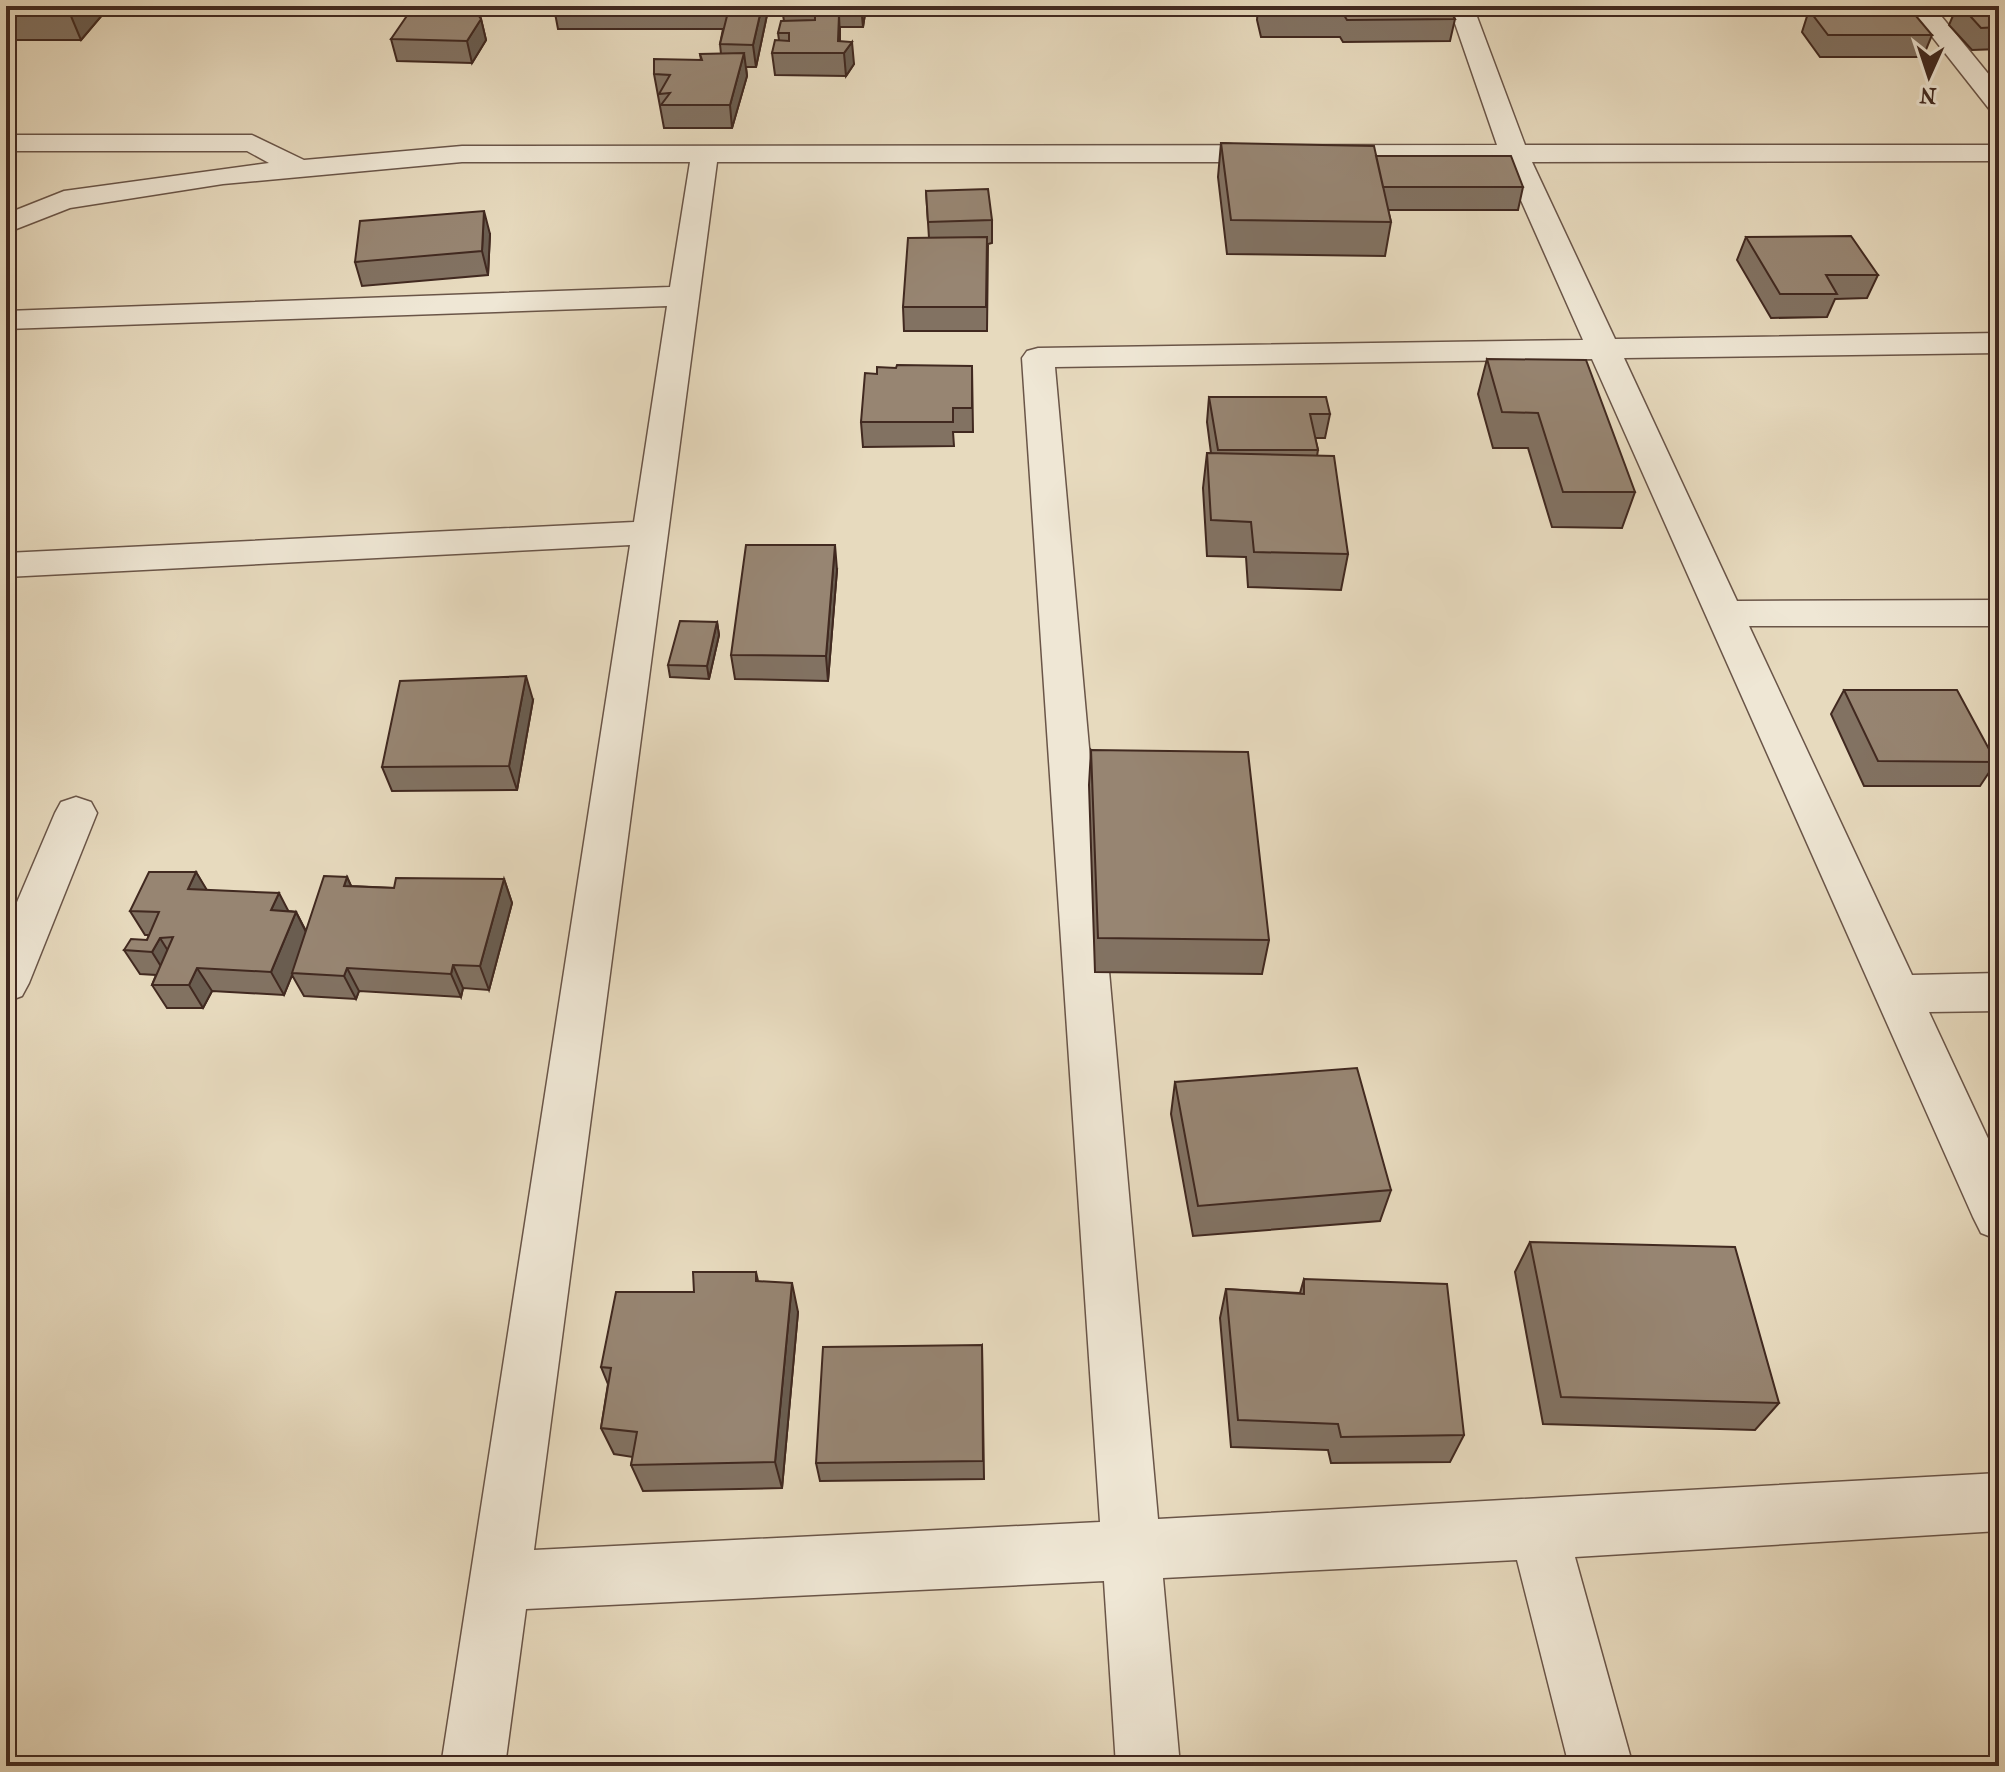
<svg xmlns="http://www.w3.org/2000/svg" width="2005" height="1772" viewBox="0 0 2005 1772" font-family="'IM FELL French Canon',serif">
<style>
.lines{fill:none;stroke-linecap:round;stroke-linejoin:round}
.minor-casing{stroke:#6a5548;stroke-width:3}
.minor{fill:#efe7d5;fill-rule:evenodd}
.wall{fill:#827262;stroke:#412920;stroke-width:2}
.shaded-wall{fill:#6a5d50;stroke:#412920;stroke-width:2}
.building{fill:#978572;stroke:#412920;stroke-width:2}
</style>
<rect width="100%" height="100%" fill="#e7dabe"/>
<filter id="stains"><feTurbulence type="fractalNoise" baseFrequency=".0025" numOctaves="4"/><feColorMatrix values="0 0 0 0 .2 0 0 0 0 .09 0 0 0 0 .02 0 0 0 .5 -.17"/></filter>
<radialGradient id="worn" r=".72"><stop offset=".6" stop-color="#630" stop-opacity="0"/><stop offset="1" stop-color="#630" stop-opacity=".3"/></radialGradient>
<g class="lines">
<g class="minor-casing">
<path id="minor" d="M1449,6h24l52,139h474v16l-467,1 83,177 384,-6v20l-375,5 113,243 262,-1v26h-250l163,349 87,-2v38l-70,1 70,150v78l-18,-7 -8,-16 -381,-858 -537,8 103,1152 841,-46v58l-424,26 58,209h-64l-52,-206 -354,18 17,188h-64l-12,-185 -578,28 -21,157h-64l189,-1221 -624,32v-24l628,-31 33,-216 -661,23v-18l664,-24 20,-125h-228l-239,22 -153,24 -64,25v-19l58,-23 205,-28 -22,-12h-241v-16h246l52,25 158,-14 1035,-1zM717,162h787l79,178 -545,8 -11,3 -5,7 78,1164 -566,28z
M1908,6h25l66,81v25l-9,-2z
M76,797l15,5 6,11 -68,170 -7,13 -16,6v-74l49,-115 6,-11z"/>
</g>
<use href="#minor" class="minor"/>
</g>
<path class="wall" d="M6,6h94l3,8 -22,26h-75z
M766,6l1,9 -11,52h-10l1,9 -15,52h-68l-10,-54 47,-14 -1,-6h21l-1,-10 3,-15h-165l-4,-21z
M1258,6h189l8,13 -5,22 -107,1 -3,-5h-79l-4,-17z
M1957,6h42v43l-27,1 -23,-25z
M1809,10l123,25 -9,22h-103l-18,-25z
M865,14l-2,13h-23v14l14,23 -8,12 -71,-1 -3,-22 7,-13 -1,-7 6,-12 -1,-6z
M481,19l5,21 -14,23 -75,-2 -6,-22z
M1221,143l155,13 147,31 -5,23h-130l3,12 -6,34 -158,-2 -9,-77z
M926,191l66,29v23l-4,1 -1,87h-83l-1,-24 26,-69z
M490,234l-2,41 -126,11 -7,-24z
M1746,237l132,38 -11,23 -32,1 -8,18 -56,1 -34,-58z
M1487,359l148,133 -13,36 -70,-1 -24,-79h-35l-15,-54z
M972,366l1,66h-20l1,14 -91,1 -2,-25 16,-48 19,-6z
M1209,397l121,17 -5,24h-10l3,12 -1,6 31,98 -7,36 -93,-3 -2,-30 -39,-1 -4,-68 4,-35h4l-4,-31z
M837,570l-9,111 -93,-2 -4,-24z
M717,622l2,13 -10,44 -39,-2 -2,-12z
M1844,690l152,72 -16,24h-116l-33,-72z
M533,700l-16,90 -125,1 -10,-24z
M1091,750l178,190 -7,34 -167,-2 -6,-187z
M196,872l10,18 83,21 7,1 10,19 41,-54 4,9 43,2 110,-9 8,24 -23,87 -26,-2 -2,9 -102,-6 -3,8 -52,-3 -12,-21 -8,20 -72,-4 -9,17h-36l-15,-23 4,-10 -16,-1 -16,-24 23,-10 2,-5h-4l-15,-24z
M1175,1082l216,108 -11,31 -187,15 -22,-122z
M1530,1242l249,161 -24,27 -212,-6 -28,-152z
M756,1272l2,9 40,31 -16,176 -139,3 -12,-26 2,-8 -19,-3 -13,-26 7,-44 -7,-17z
M1304,1279l160,156 -14,27 -119,1 -3,-13 -97,-3 -11,-129 6,-29 74,4z
M982,1345l2,134 -164,2 -4,-18z"/>
<path class="shaded-wall" d="M71,6h29l3,8 -22,26 -13,-31z
M762,6h4l1,9 -11,52 -3,-22z
M864,6l1,8 -2,13 -1,-11z
M839,15l1,22v16l-2,-12z
M481,19l5,21 -14,23 -5,-22z
M852,42l2,22 -8,12 -2,-23z
M744,53l3,23 -15,52 -2,-23z
M484,211l6,23 -2,41 -6,-24z
M835,545l2,25 -9,111 -2,-25z
M717,622l2,13 -10,44 -2,-13z
M526,676l7,24 -16,90 -8,-24z
M196,872l14,23 -22,-6z
M347,877l11,24 -14,-15z
M504,879l8,24 -23,87 -9,-24z
M279,893l12,23 -20,-6z
M296,912l12,24 -24,59 -13,-23z
M160,938l15,24 -8,14 -15,-24z
M453,965l10,23 -2,9 -10,-23z
M197,968l15,23 -9,17 -14,-23z
M347,968l12,23 -3,8 -12,-23z
M792,1283l6,29 -16,176 -7,-26z"/>
<path class="building" d="M6,6h65l-3,3h-62z
M555,6h207l-9,39 -33,-1 9,-36h-175z
M785,6h79l-2,10 -47,-2v2l-32,-1z
M1261,6h186l8,13 -108,1 -3,-5h-81z
M1961,6h38v21l-18,1z
M413,7l61,2 7,10 -14,22 -76,-2z
M1809,10h102l21,25h-104z
M815,14l24,1 -1,26 14,1 -8,11h-72l3,-13 14,1v-8h-11l3,-12 34,-1z
M744,53l-14,52h-69l9,-12 -11,1 11,-19 -16,-1v-15l48,1 -2,-6z
M1221,143l153,3 17,76 -160,-2z
M1376,156h135l12,31h-140z
M988,189l4,31 -64,2 -2,-31z
M484,211l-2,40 -127,11 5,-41z
M1851,236l27,39h-52l11,19h-57l-34,-57z
M987,237l-1,70h-83l5,-69z
M1487,359l99,1 49,132h-72l-25,-79 -36,-1z
M897,365l75,1v42h-19v14h-92l4,-49 12,1v-7l19,1z
M1209,397h117l4,17h-20l8,36h-100z
M1207,453l127,3 14,98 -94,-2 -3,-30 -40,-2z
M746,545h89l-9,111 -95,-1z
M680,621l37,1 -10,44 -39,-1z
M526,676l-17,90 -127,1 18,-86z
M1844,690h113l39,72 -118,-1z
M1091,750l157,2 21,188 -171,-2z
M149,872h47l-8,17 91,4 -8,17 25,2 -25,60 -74,-4 -8,17h-37l21,-48 -13,1 -8,14 -28,-2 7,-11 16,1 12,-28 -29,-1z
M324,876l23,1 -3,9 50,2 2,-10 108,1 -24,87 -27,-1 -2,9 -104,-6 -3,8 -52,-3z
M1357,1068l34,122 -193,16 -23,-124z
M1530,1242l205,5 44,156 -218,-6z
M693,1272h63v9l36,2 -17,179 -144,3 6,-33 -36,-4 10,-60 -10,-1 15,-75h78z
M1304,1279l143,5 17,151 -123,2 -3,-13 -100,-4 -12,-131 78,5z
M982,1345l1,116 -167,2 7,-116z"/>
<rect width="2005" height="1772" fill="none" stroke="#e7dabe" stroke-width="32"/>
<rect x="8" y="8" width="1989" height="1756" fill="none" stroke="#412920" stroke-width="4"/>
<rect x="16" y="16" width="1973" height="1740" fill="none" stroke="#412920" stroke-width="2"/>
<g transform="translate(1929 76) rotate(183)" stroke="#efe7d5" stroke-width="6" paint-order="stroke">
<path d="M0-6L14 30L0 20L-14 30Z" fill="#412920"/>
<text y="-12" font-size="22" font-weight="bold" text-anchor="middle" fill="#412920">N</text>
</g>
<rect width="100%" height="100%" filter="url(#stains)"/>
<rect width="100%" height="100%" fill="url(#worn)"/>
</svg>
